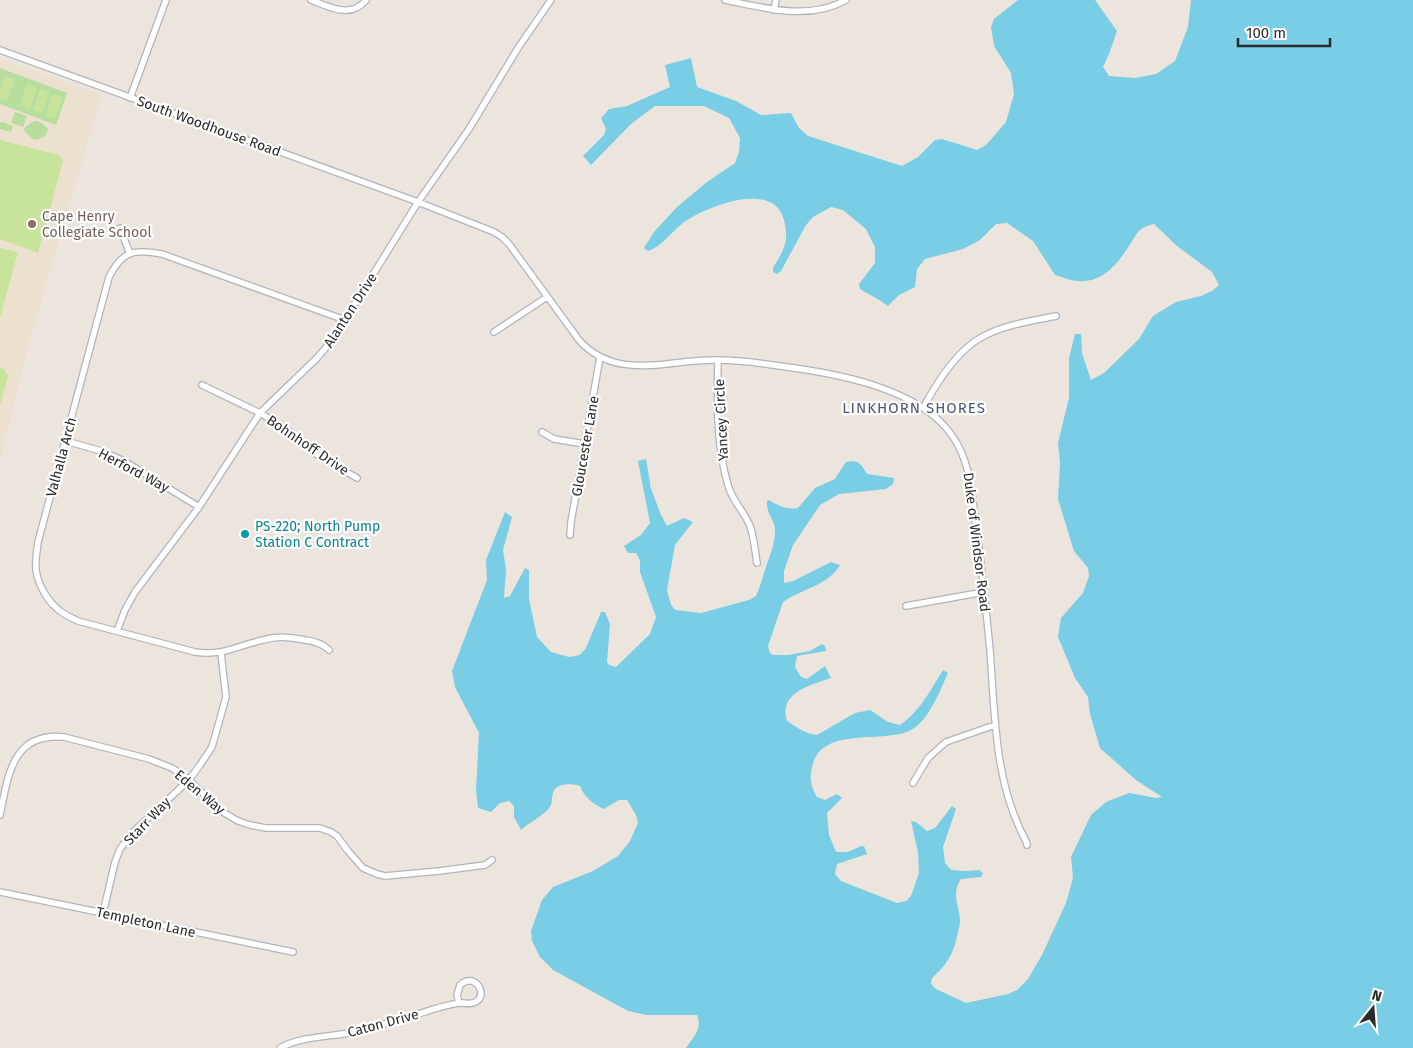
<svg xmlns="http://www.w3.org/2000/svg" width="1413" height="1048" viewBox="0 0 1413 1048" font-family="'Fira Sans',sans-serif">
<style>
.education{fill:#ebe1ce}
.green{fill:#b7de9e}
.pitch{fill:#c8e49b}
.water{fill:#79cde5}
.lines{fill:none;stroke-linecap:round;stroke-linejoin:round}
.minor-casing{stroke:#b1b4bd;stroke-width:8}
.minor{stroke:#fff;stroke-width:5.5}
.education-dot{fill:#8d6e63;stroke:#fff;stroke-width:2}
.culture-dot{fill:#0f9aa8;stroke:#fff;stroke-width:2}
.labels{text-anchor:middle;stroke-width:4.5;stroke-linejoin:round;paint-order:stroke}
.street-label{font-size:14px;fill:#2a2a2a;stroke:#fff}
.education-label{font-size:14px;fill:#785e54;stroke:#fff;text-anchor:start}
.culture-label{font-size:14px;fill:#0d838f;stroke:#fff;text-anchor:start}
.neighbourhood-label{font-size:15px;letter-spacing:1px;fill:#4e5778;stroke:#fff}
</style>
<rect width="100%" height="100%" fill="#ebe5dd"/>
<path class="education" d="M0,59l101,36 -76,264 -25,104z"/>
<path class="green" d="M0,68l67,25 -11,32 -56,-21z
M15,112l12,4 -4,11 -12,-4z
M36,121c5,1 9,4 12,8 -1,8 -7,10 -14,11l-9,-8 -1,-4 8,-6z
M3,122l10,4 -2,6 -11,-3v-6z"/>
<path class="pitch" d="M5,76l10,4 -8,21 -7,-3v-8z
M27,84l10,4 -7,21 -10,-4z
M40,89l10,4 -8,20 -9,-3z
M53,94l10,3 -8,21 -10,-3z
M0,140l59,15 4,6 -25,92 -38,-14z
M0,248l18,4 -18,66z
M0,368l4,1 4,7 -8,30z"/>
<path class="water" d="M1018,0h77l22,31 -8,23 -6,13 6,9 26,2 21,-4 19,-13 13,-34 3,-27h222v1048h-727c7,-10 17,-20 11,-33h-50l-19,-4 -75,-41 -13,-13 -8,-16 -1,-10 11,-31 11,-13 40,-16 25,-15 12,-15 8,-18 -2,-8 -9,-15h-8l-15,9c-10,-4 -20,-12 -24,-23 -8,-3 -25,-3 -27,7 -2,6 0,10 -4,15 -7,9 -20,14 -28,22l-7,-13v-11l-5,-5 -9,2 -9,9 -13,-4 -2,-18 3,-57 -24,-46 -3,-16 35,-91 -1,-20 19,-48 7,5 -9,33 3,20 -2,28 6,-2 15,-28 4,2v29l8,38 14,15 18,5 11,-2 6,-7 15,-36h4l5,12 -3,38 2,3 7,2 34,-33 6,-17 -16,-45v-12l-4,-7h-8l-4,-7 17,-11 9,-12 -12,-62 8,-2 4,23v4l11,29 6,11 17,-8 9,4 -18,23 -8,45 4,15 4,5 26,3 48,-13 7,-4c4,-8 6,-17 9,-26 4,-13 10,-25 10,-39 0,-12 -9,-17 -8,-30l2,-1c10,6 17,10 29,8l17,-20 20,-9 11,-17c13,-3 15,2 21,12l27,4 -1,6 -7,5 -47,5 -19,11 -27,40 -9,26v12l9,-2 38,-19 9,3c-12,21 -39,24 -57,37l-15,44 2,7 3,2h15l22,-4 12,-7 3,2 1,5 -29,5 -2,11 6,10 6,2 18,-13 6,12c-21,7 -53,15 -44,43l14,9 10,4 6,1 38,-22 15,-3 18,12 12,3c21,-15 30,-34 43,-55l5,3c-8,17 -19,48 -37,57 -27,14 -88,-4 -98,34 -4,13 -3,21 4,33l8,3 12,-6 5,4 -15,15 2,22 7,17h12l13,-6h3l3,8 -30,10 -2,10 6,7 56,22 9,-2 5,-5 8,-23 -1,-21 -7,-31 5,1 11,9 8,-3 17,-22 4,3 -13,38 2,16 6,7 15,1 13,-1 4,3 -2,4 -20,2c-10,15 -2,25 -1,41 0,4 -1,8 -2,12 -4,20 -10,32 -26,46l-1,6 5,5 30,14 42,-9 9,-4 11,-11 14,-24 24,-52 7,-25 -2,-21 20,-42 15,-13 23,-9 27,5 6,-1 -26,-17 -36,-32 -10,-34 -2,-17 -13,-19 -17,-41 3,-19 22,-25 6,-17 -1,-8 -14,-17 -16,-52 2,-36 -2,-20 11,-45v-40l6,-24h6l1,19 9,27 13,-7 35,-34 14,-23 23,-14 25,-6 11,-5 7,-6 -7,-13 -35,-26 -23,-22c-17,4 -16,9 -25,22 -12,19 -27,37 -51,35 -8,0 -16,-4 -23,-6l-22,-34 -26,-18 -11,1 -16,16 -17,9 -38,10 -8,10 -2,18 -16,8 -11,11 -7,-5 -21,-12 -1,-5 16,-21v-16l-9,-18 -23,-19 -12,-3 -18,10 -7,8 -25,46 -4,3 -4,-2v-4c4,-7 10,-16 12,-24 3,-9 0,-28 -7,-36 -19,-22 -75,0 -95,15 -12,9 -20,23 -35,28l-4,-3 10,-16 23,-25 30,-25 28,-19 4,-11 1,-14 -11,-20 -25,-12h-49l-24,18 -40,41 -8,-9 21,-21 2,-6 -5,-11 8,-9 18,-3 43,-19 -5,-22 26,-7 6,29 39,14 25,14 30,-2 8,15 9,8 94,30 16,-9 17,-17 7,-1 35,11 9,-5 20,-23 8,-28 -3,-21 -17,-27 -3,-19 3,-8z"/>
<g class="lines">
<g class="minor-casing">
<path id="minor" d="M311,0c18,7 40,19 55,0
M725,0c40,8 83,21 121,0
M774,10l2,-10
M0,50l418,152 76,30 8,5 7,7 70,96c38,43 92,18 140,20 21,0 41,3 61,6 54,7 137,21 171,68 20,27 21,61 25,93 6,41 10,82 14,123 5,64 4,133 36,191l1,4
M130,98l36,-98
M120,228l10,26
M494,332l53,-35
M718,360c-1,41 -2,85 10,125 4,16 16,26 22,41 4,11 5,25 7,37
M202,385l58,28 29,18 27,23 41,24
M923,408c13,-24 34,-58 59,-71 22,-12 49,-16 74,-21
M542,432l12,7 31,5
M66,441l35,10 23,10 75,46
M570,535l1,-13 29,-165
M906,606l78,-14
M117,631l8,-21 10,-18 64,-85 61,-94 57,-55 16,-19 85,-137 51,-73 49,-81 33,-48
M329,650c-7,-7 -15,-9 -24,-10 -14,-3 -29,-4 -42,0 -27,6 -39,16 -68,12l-117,-31c-6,-3 -13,-6 -18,-10 -12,-9 -22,-26 -24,-41 -1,-9 1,-19 2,-28l71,-265c14,-27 25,-28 53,-23l183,66
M913,783l15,-25 18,-16 49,-17
M0,815c8,-39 12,-83 64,-78l85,22 23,9 17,12 32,31 17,10 12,4 16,3h54l11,4 6,4 11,15 15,17 14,6 8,2 54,-5 46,-6 7,-5
M0,892l293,60
M103,913l12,-51 5,-13 12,-16 57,-53 11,-15 12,-18 14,-50 -5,-44
M280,1048c21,-12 51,-11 75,-16 20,-5 39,-11 59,-17 12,-3 38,-13 49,-12 31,5 16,-35 -3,-18l-3,10 2,8"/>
</g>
<use href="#minor" class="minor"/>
</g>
<circle class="education-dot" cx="32" cy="224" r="5"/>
<circle class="culture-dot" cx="245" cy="534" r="5"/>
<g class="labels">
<g class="street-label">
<text transform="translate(209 126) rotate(20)" y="5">South Woodhouse Road</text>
<text transform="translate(350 310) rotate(-57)" y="5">Alanton Drive</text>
<text transform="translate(721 420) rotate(-93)" y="5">Yancey Circle</text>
<text transform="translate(308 445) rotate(34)" y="5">Bohnhoff Drive</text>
<text transform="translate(585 446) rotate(-80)" y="5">Gloucester Lane</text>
<text transform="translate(61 457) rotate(-75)" y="5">Valhalla Arch</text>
<text transform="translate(134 470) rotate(28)" y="5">Herford Way</text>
<text transform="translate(977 542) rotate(83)" y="5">Duke of Windsor Road</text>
<text transform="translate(200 792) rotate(40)" y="5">Eden Way</text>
<text transform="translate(147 821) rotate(-46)" y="5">Starr Way</text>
<text transform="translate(146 922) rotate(12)" y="5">Templeton Lane</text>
<text transform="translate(383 1023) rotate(-15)" y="5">Caton Drive</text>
</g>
<g class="education-label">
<text x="42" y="221">Cape Henry<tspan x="42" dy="16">Collegiate School</tspan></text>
</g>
<g class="culture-label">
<text x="255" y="531">PS-220; North Pump<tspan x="255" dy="16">Station C Contract</tspan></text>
</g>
<g class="neighbourhood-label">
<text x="914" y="413">LINKHORN SHORES</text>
</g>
</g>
<g transform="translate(1373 1008) rotate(17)" stroke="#ffffff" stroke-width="4" paint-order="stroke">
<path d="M0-4L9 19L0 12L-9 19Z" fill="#2a2a2a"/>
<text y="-8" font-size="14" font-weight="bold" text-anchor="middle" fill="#2a2a2a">N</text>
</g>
<path d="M1238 38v8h92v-8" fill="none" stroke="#2a2a2a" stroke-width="2.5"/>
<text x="1246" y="38" font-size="15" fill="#2a2a2a" stroke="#ffffff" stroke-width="4" paint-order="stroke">100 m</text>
</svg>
